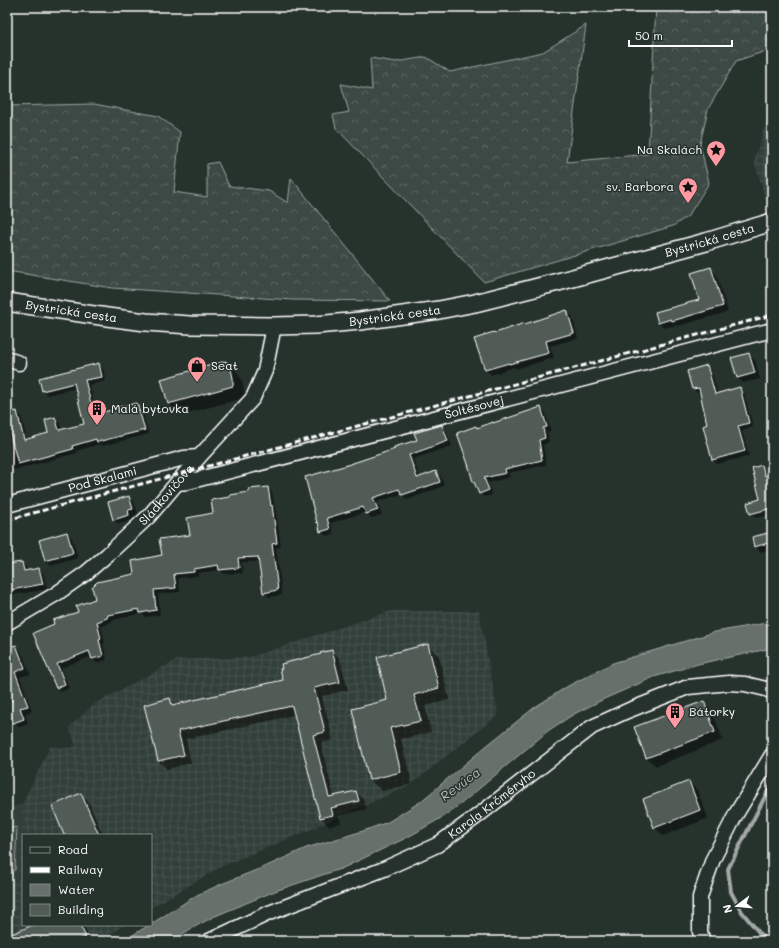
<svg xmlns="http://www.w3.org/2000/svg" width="779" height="948" viewBox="0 0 779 948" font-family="Mali,sans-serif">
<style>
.built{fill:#333f3a}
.industrial{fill:url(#industrial-grid)}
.forest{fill:url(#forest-crowns);stroke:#9ea4a2}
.garden{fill:#3e4944;stroke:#9ea4a2}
.water{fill:#67706c;stroke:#a4a9a7}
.shadow{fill:#0007}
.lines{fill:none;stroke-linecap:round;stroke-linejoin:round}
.stream{stroke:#a4a9a7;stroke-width:4}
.building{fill:#515c57;stroke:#fff}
.minor-casing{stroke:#fff;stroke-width:17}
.major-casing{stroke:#fff;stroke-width:20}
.minor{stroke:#26332d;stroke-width:14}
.major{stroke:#26332d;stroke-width:17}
.rail{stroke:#fff;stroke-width:3;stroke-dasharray:6 3;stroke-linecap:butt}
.labels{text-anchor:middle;stroke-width:3;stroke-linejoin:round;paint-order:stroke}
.poi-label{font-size:12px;fill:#fff;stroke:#26332d;text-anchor:start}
.street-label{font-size:12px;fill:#fff;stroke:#26332d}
.water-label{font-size:13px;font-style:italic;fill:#b3b8b6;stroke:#26332d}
</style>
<defs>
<pattern id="industrial-grid" width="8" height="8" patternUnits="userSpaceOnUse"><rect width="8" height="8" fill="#333f3a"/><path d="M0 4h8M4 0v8" fill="none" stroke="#47524e"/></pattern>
<pattern id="forest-crowns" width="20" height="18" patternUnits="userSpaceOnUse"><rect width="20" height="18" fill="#3e4944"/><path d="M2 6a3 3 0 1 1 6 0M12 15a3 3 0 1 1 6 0" fill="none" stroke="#5b6460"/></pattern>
</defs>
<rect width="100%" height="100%" fill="#26332d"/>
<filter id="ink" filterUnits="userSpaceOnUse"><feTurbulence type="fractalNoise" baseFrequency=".025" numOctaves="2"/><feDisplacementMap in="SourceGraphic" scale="8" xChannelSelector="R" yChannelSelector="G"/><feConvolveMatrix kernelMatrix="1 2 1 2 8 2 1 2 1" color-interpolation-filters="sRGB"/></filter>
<g filter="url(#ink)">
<path class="built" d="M22,804l-2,72 -13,7v-75z"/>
<path class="industrial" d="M772,111v92l-5,1 -13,-44 15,-46z
M391,611h88l19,104 -89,71 -91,40 -6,-19 5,20 -95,39 -71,42v-73h-128v90h101l-20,13 -8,3h-89v-58l13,-7 2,-72 28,-57 21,1 5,-2 -7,-19 27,-24 81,-43 73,-3z"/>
<path class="forest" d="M656,7h116v42l-36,12 -28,48 -8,35 9,39 -21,33 -15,10 -189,56 -148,-154 -3,-13 16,-3 -8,-28 31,6 -2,-32 26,4 30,-5 24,15 93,-20 43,-27 -19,137 81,-8z
M94,104l64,12 22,16 -6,60 33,5v-33l11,-2 11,24 40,5 19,12 3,-25 99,123 -97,-1 -181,-12 -105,-17v-165z"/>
<path class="garden" d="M17,827l-2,43 -8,1v-42z"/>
<path class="water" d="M772,622v26l-74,16 -44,13 -50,22 -30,15 -25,16 -87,73 -21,15 -33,19 -65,31 -68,23 -62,26 -24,13 -17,11h-49l26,-16h2v-1l46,-29 27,-12 45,-18 37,-17 57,-17 25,-9 32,-20 12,-10 53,-45 50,-40 33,-21 45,-23 102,-31z"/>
<path class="shadow" d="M710,268l6,6 12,38 -50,14 -1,-1 -13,3 -5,-6 42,-21z
M567,312l5,4 6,22 -28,8 4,12 -39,11 -1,-2 -23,8 -5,-5 39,-45z
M749,354l6,6 5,19 -17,4 -5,-5 -5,-19z
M226,362l12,11 4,8 2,9v8l-64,17 -11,-11 -7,-24z
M98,364l5,5 3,12 -17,4 8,30 40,-11 4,4 8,26 -47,12 -2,-2 -24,7 1,2 -70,19v-27l7,-1 -7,-26v-4l10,-2 4,4 6,24 22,-6 6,-16 5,5 2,8 23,-7 -9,-36 -29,7 -4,-5z
M707,366l4,5 7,23 22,-6 4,5 9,34 -11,4 7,25 -32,8 -5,-4 -4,-35 -7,-33 -3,1 -5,-4z
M7,378l7,7 -3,27h-4z
M540,408l5,4 6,19 -4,1 2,10 -6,3 3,20 -38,8 2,4 -22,6 4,12 -8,2 -4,-4 -3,-65z
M442,426l4,5 6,15 -39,13 7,19 16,-6 5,5 3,9 -37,14 -5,-6 -25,8 5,13 -11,3 -5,-6 -35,11 3,11 -8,2 -5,-5 -3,-9 26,-55 52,-18 22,-9z
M761,466l5,5 1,5h3l2,1v37l-16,4 -5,-4 10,-14z
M268,488l4,4 3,18 1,1 5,36 -5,1 6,47 -13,2 -5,-5 -4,-30h-19l2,11 -19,1 -4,-4 -22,3v3l-20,2 2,14 -22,2 2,21 -15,2 -3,-4 -29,7 -2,2 -10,5 4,16 -2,1 4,16 -10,3 -5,-4v-3l-31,12 8,20 -8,4 -4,-5 -23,-54 45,-21 56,-37 56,-39 40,-38z
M129,497l5,5 4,12 -5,2 1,4 -15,4 -6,-5z
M67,533l5,5 6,20 -27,8 -5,-5 -6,-20z
M772,533v16l-11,3 -6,-5z
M22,563l4,4 1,4 12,-2 4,4 4,16 -40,7v-30z
M427,645l12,11 10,44 -24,6 6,26 -30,7 11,45 -30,7 -12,-11 -17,-70 35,-9z
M16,646l5,5 9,23 -10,3 12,34 -7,3 3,10 -9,3 -6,-7 -6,3v-74z
M332,651l8,8 8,31 -26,6 11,44 -12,3 13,54 22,-5 8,8 2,9 -27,7 2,7 -12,3 -8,-8 -26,-103 -109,24 5,24 -24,6 -9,-8 12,-62 6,6 108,-24z
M703,702l9,9 11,29 -67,26 -9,-8z
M689,782l8,8 11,28 -45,18 -8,-9z
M81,795l8,8 14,32h-38z
M36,925h48l7,16h-84v-4z"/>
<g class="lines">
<path class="stream" d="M766,941l-24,-29 -11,-20 -3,-23 44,-86"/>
</g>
<path class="building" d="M711,267l12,39 -51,15 -1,-2 -13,4 -3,-11 44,-12 -8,-27z
M567,310l7,23 -28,8 3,12 -40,11v-1l-24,7 -11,-31 10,-3v-1l10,-3 1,1 30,-10v1z
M749,353l6,20 -18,5 -6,-20z
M226,361l5,8 2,9v8l-65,18 -7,-25z
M99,363l3,14 -17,3 9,35 24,-7v-1l19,-4 8,27 -48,12 -1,-3 -24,7 1,3 -55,15 -11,-42v-9l10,-2 7,29 24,-7 -3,-13 10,-3 4,13 25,-6 -10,-41 -32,8 -3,-13z
M707,365l8,29 25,-7 9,36 -11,3 7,25 -33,9 -9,-34 4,-2 -8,-36 -7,1 -5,-18z
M541,407l6,20 -4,1 2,10 -6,2 3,20 -37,9 1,4 -22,5 5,12 -10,4 -5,-12h-1l-5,-18 -11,-31 19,-7 1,2 16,-6v1z
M442,425l6,16 -39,14 8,23 19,-7 4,11 -38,13 -3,-6 -26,9 5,12 -12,4 -3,-7 -36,11 3,11 -10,3 -2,-10 -1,1 -12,-46 39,-11 51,-17 -1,-2 23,-7 -3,-7z
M762,465l3,11 6,-2 1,6v28l-22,6 -3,-11 13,-4 -8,-31z
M268,487l3,19 1,-1 5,38 -5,1 6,46 -15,3 -5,-36 -20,1 1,10 -20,2 -1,-5 -24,4v3l-20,2 2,14 -22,2 2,20 -16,3 -1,-4 -31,6 -1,3 -10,4 4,17 -2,1 4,16 -11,3 -3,-8 -32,13 8,20 -9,4 -23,-55 21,-9 -1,-4 25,-8 -2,-6 19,-7 -3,-12 5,-5 37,-8 -2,-13 30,-6 -3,-16 31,-4 -3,-17 26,-5 -2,-13 19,-3v-2l19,-3v-3z
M129,496l4,13 -5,1 1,5 -16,5 -5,-18z
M67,532l6,21 -28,8 -6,-21z
M772,532v10l-18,5 -2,-10z
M22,562l2,9 15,-3 4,16 -32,6 -2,-9h-2v-17z
M428,644l11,44 -25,7 7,26 -31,7 11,44 -32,8 -17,-71 35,-9 -10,-43z
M16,645l9,23 -10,4 13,34 -8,2 4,11 -11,4 -3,-10 -3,1v-12l5,-1 -5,-14v-39z
M332,650l8,32 -26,6 11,44 -12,3 16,62 27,-6 3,10 -28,7 2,7 -13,3 -28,-112 -114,25 6,24 -26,6 -14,-56 26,-7 2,7 111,-25 -3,-11h2l-1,-5 40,-10 -1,-1z
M704,701l11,31 -69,26 -12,-31z
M689,781l11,29 -46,18 -11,-29z
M81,793l18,42h-35l-12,-29z
M33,925h47l6,12 -10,4h-69v-5z"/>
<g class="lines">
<g class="minor-casing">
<g id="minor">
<path d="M7,359l12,4"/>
<path id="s1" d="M177,483l11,-1 584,-152"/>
<path id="s2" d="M7,505l177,-47 15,-1"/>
<path id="s3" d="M7,623l49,-29 30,-21 21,-18 42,-39 50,-59 54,-59 12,-27 9,-45"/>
<path id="s4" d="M209,941l60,-28 115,-44 53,-24 39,-28 116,-90 35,-16 61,-24 41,-4 16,1 21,5 6,3"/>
<path d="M703,941l-3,-9v-35l13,-38 23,-45 36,-59"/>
</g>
</g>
<g class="major-casing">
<g id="major">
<path id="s5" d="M7,302l100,15 39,5 44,3 84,1 42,-1 44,-4 79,-11 36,-7 83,-21 148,-40 66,-20"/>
</g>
</g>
<use href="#minor" class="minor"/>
<use href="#major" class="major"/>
<path class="rail" d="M7,520l765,-205"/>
</g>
</g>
<defs>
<g id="sight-pin" transform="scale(1)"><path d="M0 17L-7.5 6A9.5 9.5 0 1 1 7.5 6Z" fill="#ff9aa2" stroke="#26332d"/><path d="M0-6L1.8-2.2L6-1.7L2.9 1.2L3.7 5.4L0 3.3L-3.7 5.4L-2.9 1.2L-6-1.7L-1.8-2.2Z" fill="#111"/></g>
<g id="shop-pin" transform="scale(1)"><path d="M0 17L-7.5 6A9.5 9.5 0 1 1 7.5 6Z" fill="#ff9aa2" stroke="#26332d"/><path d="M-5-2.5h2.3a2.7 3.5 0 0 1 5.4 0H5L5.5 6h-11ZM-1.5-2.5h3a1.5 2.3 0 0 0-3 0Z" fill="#111"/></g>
<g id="building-pin" transform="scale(1)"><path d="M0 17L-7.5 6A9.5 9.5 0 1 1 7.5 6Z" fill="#ff9aa2" stroke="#26332d"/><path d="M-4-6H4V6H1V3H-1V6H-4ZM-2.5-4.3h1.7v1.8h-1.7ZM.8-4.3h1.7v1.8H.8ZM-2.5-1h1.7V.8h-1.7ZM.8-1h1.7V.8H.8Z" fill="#111"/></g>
</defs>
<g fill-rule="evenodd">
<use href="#sight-pin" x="716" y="150"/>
<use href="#sight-pin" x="688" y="187"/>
<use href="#shop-pin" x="197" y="366"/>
<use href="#building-pin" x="97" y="409"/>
<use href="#building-pin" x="675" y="712"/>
</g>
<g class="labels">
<g class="poi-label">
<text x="702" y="154" text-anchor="end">Na Skalách</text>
<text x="674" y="191" text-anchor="end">sv. Barbora</text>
<text x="211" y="370">Seat</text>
<text x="111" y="413">Malá bytovka</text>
<text x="689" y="716">Bátorky</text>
</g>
<g class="street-label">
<text dy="4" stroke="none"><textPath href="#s5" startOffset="714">Bystrická cesta</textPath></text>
<text dy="4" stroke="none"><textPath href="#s5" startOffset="65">Bystrická cesta</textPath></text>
<text dy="4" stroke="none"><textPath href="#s5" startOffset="390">Bystrická cesta</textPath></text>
<text dy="4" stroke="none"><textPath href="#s1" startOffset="307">Šoltésovej</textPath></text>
<text dy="4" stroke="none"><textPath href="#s2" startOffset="99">Pod Skalami</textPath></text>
<text dy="4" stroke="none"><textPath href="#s3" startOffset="206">Sládkovičova</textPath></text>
<text dy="4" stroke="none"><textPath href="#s4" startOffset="316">Karola Krčméryho</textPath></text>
</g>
<g class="water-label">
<text transform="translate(460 784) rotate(-37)" y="5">Revúca</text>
</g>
</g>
<rect width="779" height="948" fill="none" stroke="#26332d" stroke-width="24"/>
<rect x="12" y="12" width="755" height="924" fill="none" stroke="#fff" stroke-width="1.5" filter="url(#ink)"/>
<rect x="22" y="834" width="130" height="92" fill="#26332d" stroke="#7d8581"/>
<rect x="30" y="847" width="20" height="6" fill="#26332d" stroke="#7d8581"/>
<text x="58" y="854" font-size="12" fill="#ffffff">Road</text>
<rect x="30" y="867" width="20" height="6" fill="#ffffff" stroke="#7d8581"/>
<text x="58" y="874" font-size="12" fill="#ffffff">Railway</text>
<rect x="30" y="884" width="20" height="12" fill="#67706c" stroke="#7d8581"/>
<text x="58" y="894" font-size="12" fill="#ffffff">Water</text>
<rect x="30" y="904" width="20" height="12" fill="#515c57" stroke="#7d8581"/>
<text x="58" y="914" font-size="12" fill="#ffffff">Building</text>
<g transform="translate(737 906) rotate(254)" stroke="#26332d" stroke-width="3" paint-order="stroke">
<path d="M0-3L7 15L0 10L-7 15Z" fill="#ffffff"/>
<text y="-6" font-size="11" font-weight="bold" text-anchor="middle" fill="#ffffff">N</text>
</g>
<path d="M629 40v6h103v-6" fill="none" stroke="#ffffff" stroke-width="2"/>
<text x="635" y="40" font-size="12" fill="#ffffff" stroke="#26332d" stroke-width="3" paint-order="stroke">50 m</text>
</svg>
